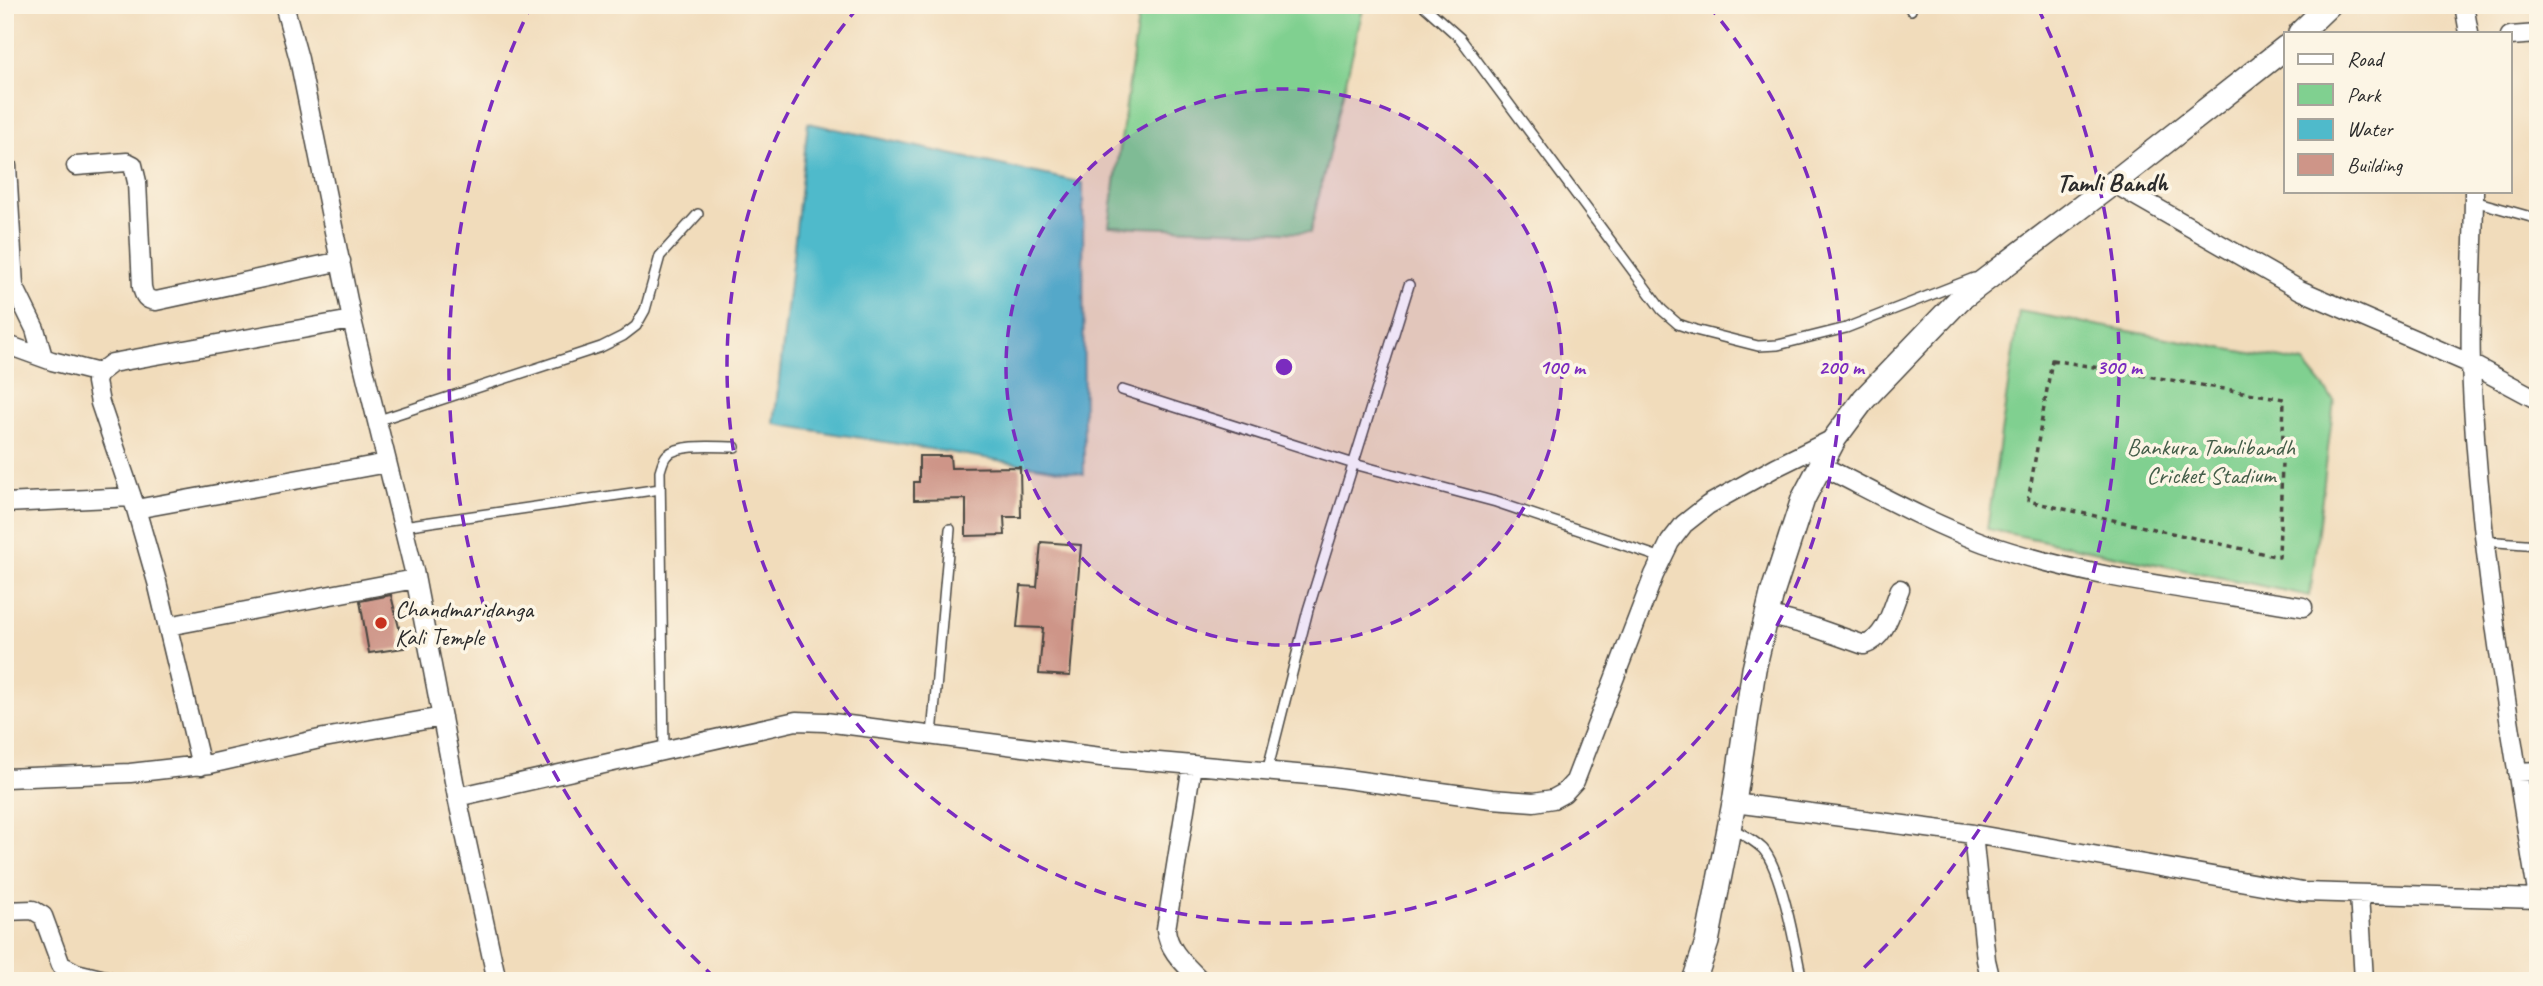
<svg xmlns="http://www.w3.org/2000/svg" width="2543" height="986" viewBox="0 0 2543 986" font-family="Caveat,sans-serif">
<style>
.green{fill:#80d090;stroke:#567e5e;stroke-width:2}
.water{fill:#4fbacb;stroke:#3d727b;stroke-width:2}
.building{fill:#ce9588}
.lines{fill:none;stroke-linecap:round;stroke-linejoin:round}
.service-casing{stroke:#494641;stroke-width:12}
.minor-casing{stroke:#494641;stroke-width:21}
.tertiary-casing{stroke:#494641;stroke-width:26}
.path{stroke:#494641;stroke-width:3.5;stroke-dasharray:5 5;stroke-linecap:butt}
.service{stroke:#fff;stroke-width:9}
.minor{stroke:#fff;stroke-width:18}
.tertiary{stroke:#fff;stroke-width:23}
.ring{fill:none;stroke:#7b2cbf;stroke-width:3.5;stroke-dasharray:12 9}
.poi-dot{fill:#c8321e;stroke:#fcf5e5;stroke-width:2.5}
.labels{text-anchor:middle;stroke-width:7;stroke-linejoin:round;paint-order:stroke}
.park-label{font-size:24px;fill:#445d49;stroke:#fcf5e5}
.poi-label{font-size:24px;fill:#2b2b2b;stroke:#fcf5e5;text-anchor:start}
.neighbourhood-label{font-size:26px;font-weight:bold;fill:#2b2b2b;stroke:#fcf5e5}
.centre{fill:#7b2cbf;stroke:#fcf5e5;stroke-width:3.5}
.ring-label{font-size:21px;text-anchor:middle;font-weight:bold;fill:#7b2cbf;stroke:#fcf5e5;stroke-width:7;stroke-linejoin:round;paint-order:stroke}
</style>
<rect width="100%" height="100%" fill="#fcf5e5"/>
<filter id="ink" filterUnits="userSpaceOnUse"><feTurbulence type="fractalNoise" baseFrequency=".0143" numOctaves="2"/><feDisplacementMap in="SourceGraphic" scale="14" xChannelSelector="R" yChannelSelector="G"/><feConvolveMatrix kernelMatrix="1 2 1 2 8 2 1 2 1" color-interpolation-filters="sRGB"/></filter>
<filter id="wash" filterUnits="userSpaceOnUse"><feTurbulence type="fractalNoise" baseFrequency=".00686" numOctaves="4" result="noise"/><feDisplacementMap in="SourceGraphic" scale="28" xChannelSelector="R" yChannelSelector="G"/><feGaussianBlur stdDeviation="1.57" result="paint"/><feColorMatrix in="noise" values="0 0 0 0 0 0 0 0 0 0 0 0 0 0 0 0 0 1.4 0 .05"/><feComposite in="paint" operator="in"/></filter>
<g filter="url(#wash)">
<rect width="100%" height="100%" fill="#f1dcbb"/>
<path class="green" d="M1140,5h224l-54,228 -201,-7z
M2019,311l285,52 30,37 -24,196 -323,-67z"/>
<path class="water" d="M808,123l275,60 1,291 -310,-50z"/>
<g id="blocks">
<path class="building" d="M919,456h31l1,12 69,-1 1,50h-17l1,18 -39,1v-37l-52,1v-18h5z
M1041,542l40,3 -11,131 -31,-2 4,-46 -26,-1 4,-41 16,1z
M391,595l13,53 -35,5 -9,-52z"/>
</g>
</g>
<g filter="url(#ink)">
<use href="#blocks" fill-opacity="0" stroke="#494641" stroke-width="2"/>
<g class="lines">
<g class="service-casing">
<path id="service" d="M1423,5l37,33 202,272 16,14 17,6 63,16 20,-1 68,-17 128,-50
M1908,5l3,5
M2474,201l64,18
M1122,390l232,74 142,38 166,56
M376,421l225,-74 22,-11 13,-10 9,-16 15,-54 38,-42
M403,526l257,-37
M2484,541l54,4
M932,735l18,-206
M664,751l-4,-280c2,-6 3,-12 7,-16 13,-12 51,-8 68,-8
M1267,772l41,-162 101,-325
M1731,828c11,6 23,12 32,21 19,21 33,102 39,132"/>
</g>
<g class="minor-casing">
<path id="minor" d="M284,5l15,54 53,261 62,251 43,226 40,184
M2464,5l5,28
M2510,36l28,-2
M7,166l7,120 21,43 8,28
M76,166l51,-4 6,3 4,17 5,105c2,9 4,13 14,14l185,-40
M2113,183l187,107 171,74 67,36
M2474,191c0,58 -5,117 -3,175 7,179 38,356 67,532
M5,344l47,17 47,12
M1820,465c54,27 107,57 164,78 102,36 213,47 319,64
M5,503l127,-6
M136,509l251,-46
M1767,615l43,11 54,19c22,-6 28,-37 36,-56
M168,626l247,-47
M1192,765l-26,164c2,22 20,36 35,52
M201,766l-44,-184 -21,-73 -36,-106 -4,-21 3,-9 13,-10 240,-43
M2517,772l21,-1
M5,778l125,-5 80,-9 114,-26 118,-21
M457,797l339,-76 29,1 276,35 231,20 160,22 42,3 19,-3 11,-6 11,-12 79,-206 16,-33 14,-18 24,-19 68,-38 59,-29
M1734,803l239,31 330,58 235,7
M1973,834l13,126 5,21
M2359,894l5,87
M5,911l28,-1 10,6 18,49 15,8 33,8"/>
</g>
<g class="tertiary-casing">
<path id="tertiary" d="M2300,33l29,-28
M1694,981l13,-39 27,-139 20,-134 18,-75 31,-95 32,-61 29,-39 95,-99 154,-117 173,-136"/>
</g>
<path class="path" d="M2052,360l232,39 -5,158 -251,-56z"/>
<use href="#service" class="service"/>
<use href="#minor" class="minor"/>
<use href="#tertiary" class="tertiary"/>
</g>
</g>
<circle cx="1284" cy="367" r="278" fill="#7b2cbf" fill-opacity=".12"/>
<g class="ring">
<circle cx="1284" cy="367" r="278"/>
<path d="M1708 5A557 557 0 1 1 860 5"/>
<path d="M715 978A835 835 0 0 1 530 8M2038 8A835 835 0 0 1 1853 978"/>
</g>
<circle class="poi-dot" cx="381" cy="623" r="7"/>
<g class="labels">
<g class="park-label">
<text x="2211" y="455">Bankura Tamlibandh<tspan x="2211" dy="28">Cricket Stadium</tspan></text>
</g>
<g class="poi-label">
<text x="395" y="617">Chandmaridanga<tspan x="395" dy="28">Kali Temple</tspan></text>
</g>
<g class="neighbourhood-label">
<text x="2112" y="191">Tamli Bandh</text>
</g>
</g>
<circle cx="1284" cy="367" r="10" class="centre"/>
<g class="ring-label">
<text x="1562" y="374">100 m</text>
<text x="1841" y="374">200 m</text>
<text x="2119" y="374">300 m</text>
</g>
<rect width="2543" height="986" fill="none" stroke="#fcf5e5" stroke-width="28"/>
<rect x="2284" y="32" width="228" height="161" fill="#fcf5e5" stroke="#a8a49b" stroke-width="2"/>
<rect x="2298" y="54" width="35" height="10" fill="#ffffff" stroke="#a8a49b" stroke-width="2"/>
<text x="2347" y="66" font-size="21" fill="#2b2b2b">Road</text>
<rect x="2298" y="84" width="35" height="21" fill="#80d090" stroke="#a8a49b" stroke-width="2"/>
<text x="2347" y="102" font-size="21" fill="#2b2b2b">Park</text>
<rect x="2298" y="119" width="35" height="21" fill="#4fbacb" stroke="#a8a49b" stroke-width="2"/>
<text x="2347" y="136" font-size="21" fill="#2b2b2b">Water</text>
<rect x="2298" y="154" width="35" height="21" fill="#ce9588" stroke="#a8a49b" stroke-width="2"/>
<text x="2347" y="172" font-size="21" fill="#2b2b2b">Building</text>
</svg>
